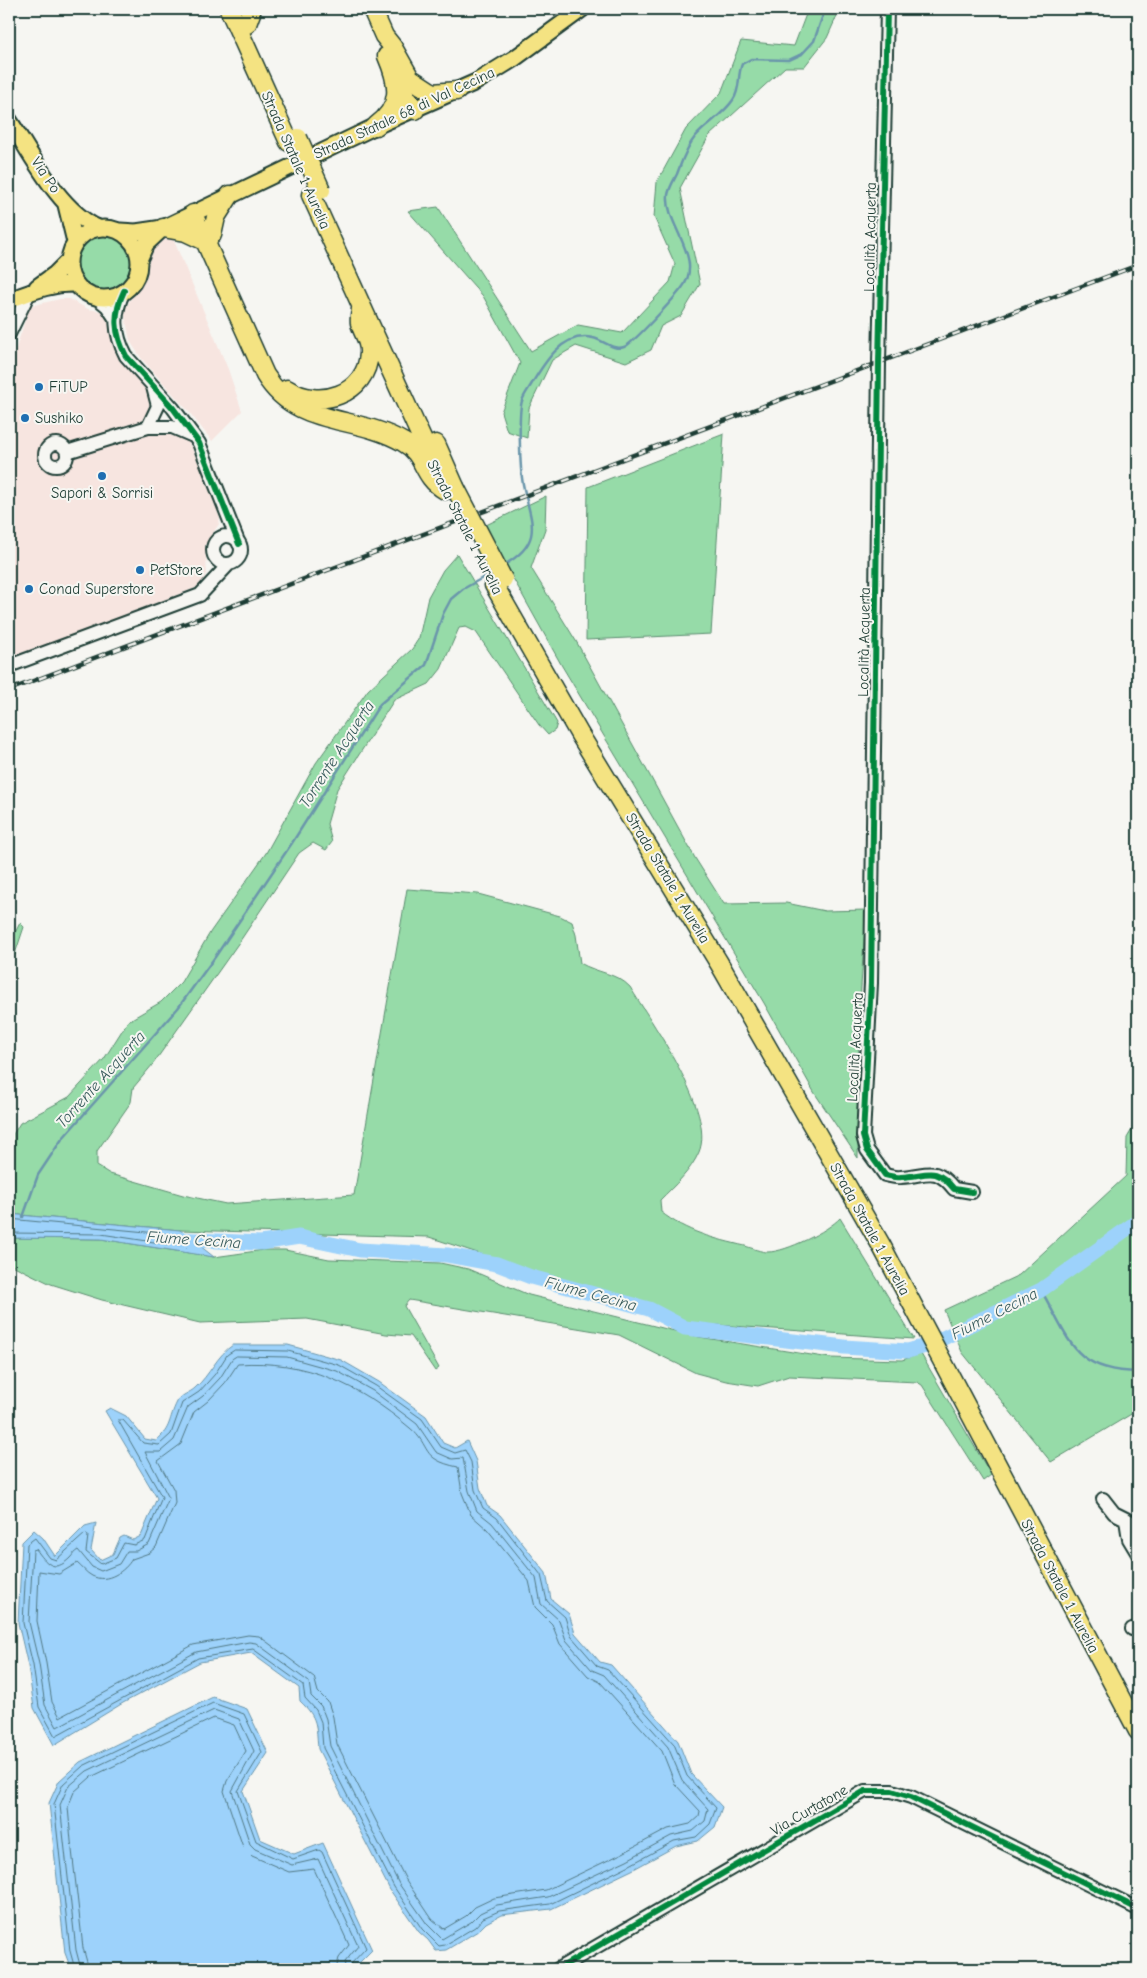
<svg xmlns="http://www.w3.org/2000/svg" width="1147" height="1978" viewBox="0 0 1147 1978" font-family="'Comic Neue',sans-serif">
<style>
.built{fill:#f7e5e0}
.green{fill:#96dba8;stroke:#5a8c6e}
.water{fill:#9dd2fb;stroke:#6b96ab}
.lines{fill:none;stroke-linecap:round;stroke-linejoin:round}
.shore{stroke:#517984;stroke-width:1}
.stream{stroke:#6b96ab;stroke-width:2.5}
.river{stroke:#9dd2fb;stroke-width:15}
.minor-casing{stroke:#1f3d34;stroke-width:16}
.major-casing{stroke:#1f3d34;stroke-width:19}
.highway-casing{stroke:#1f3d34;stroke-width:21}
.minor{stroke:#f6f6f2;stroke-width:12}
.major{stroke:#f4e382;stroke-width:15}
.highway{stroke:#f4e382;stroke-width:18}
.rail-casing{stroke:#1f3d34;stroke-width:4.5}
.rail{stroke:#f6f6f2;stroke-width:2.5;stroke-dasharray:8;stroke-linecap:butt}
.highway-bridge-casing{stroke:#1f3d34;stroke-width:21;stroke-linecap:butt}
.highway-bridge{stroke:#f4e382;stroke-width:18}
.cycleway-casing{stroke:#f6f6f2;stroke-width:9}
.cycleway{stroke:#00873e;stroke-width:6}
.poi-dot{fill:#1f6fb2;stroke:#f6f6f2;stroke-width:2}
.labels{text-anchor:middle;stroke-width:4;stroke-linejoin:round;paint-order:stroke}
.street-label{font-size:15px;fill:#1f3d34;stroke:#f6f6f2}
.poi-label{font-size:15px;fill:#1f3d34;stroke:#f6f6f2;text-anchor:start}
.water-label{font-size:16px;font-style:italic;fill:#385b5c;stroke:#f6f6f2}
</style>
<rect width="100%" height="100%" fill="#f6f6f2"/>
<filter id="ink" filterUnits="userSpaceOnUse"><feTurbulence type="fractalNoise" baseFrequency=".02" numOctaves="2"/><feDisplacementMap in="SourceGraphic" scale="10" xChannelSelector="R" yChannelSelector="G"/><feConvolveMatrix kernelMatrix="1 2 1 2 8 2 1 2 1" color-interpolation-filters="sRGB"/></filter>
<g filter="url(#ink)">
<path class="built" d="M172,236l56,133 14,42 -30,30 -23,-29 -48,-54 -11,-17 -6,-30 19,-33 5,-25 14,-15z
M60,299h9l19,10 18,3 9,37 6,11 28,32 6,13 -8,16 39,17 20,37 14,43 -1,6 -14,21 2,29 -9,13 -189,72v-290l21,-63z"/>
<path class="green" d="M808,9h32l-13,29 -23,29h-19l-76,69 -29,52 20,96 -19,32 -20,10 -10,24 -25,12 -50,-16 -24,14 -23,48 -2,30 -20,-7 -6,-19 19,-49 -37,-67 -75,-85 30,-4 93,144 47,-26 44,8 48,-51 5,-18 -21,-47 3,-35 29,-53 35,-36 20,-52 53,5z
M76 263a29 29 0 1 1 58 0a29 29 0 1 1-58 0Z
M724,434l-13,200 -125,6 2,-153z
M546,496l-1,33 -14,39 45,73 119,217 29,46 62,-1 39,8 41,-1 -7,107 -1,141 -44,-66 -50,-89 -202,-337 -78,-140z
M457,554l100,169 -2,7 -7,5 -9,-10 -63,-93 -10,-5 -7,1 -18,41 -12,15 -35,16 -57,89 -10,35 5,18 -6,8 -13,-7 -14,10 -57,85 -89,126 -20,24 -2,14 -34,49v15l13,8 73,21 43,9 128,-9 53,-306 71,5 82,22 12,6 4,13 4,28c17,10 37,10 50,24 21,35 86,125 69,165 -8,19 -25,34 -39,48l1,12c25,20 54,27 84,34 7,2 16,6 23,6 18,0 60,-21 72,-34l74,121 -224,-16 -261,-86 -249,-7 -171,-16v-51h5v-30l6,-10 49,-26 35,-38 24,-38 33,-19 20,-20 30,-51 55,-78 50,-90 52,-73 44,-41 7,-11 9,-41 15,-27z
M20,923l4,4 -15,45v-28z
M1138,1119v291l-87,52 -89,-110 -18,-42 75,-35 107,-99 1,-38z
M9,1238l92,1 113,18 50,-7h21l44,9 111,4 28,6 61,26 170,42 131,21 72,2 19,-6 70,121 -8,6 -61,-96 -5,-3 -128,-6 -31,10 -32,-5 -30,-8 -77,-38 -210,-35 -5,6 35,62 -4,3 -24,-35 -25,-2 -79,-15 -107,4 -98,-23 -51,-16 -37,-18h-5z"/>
<path class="water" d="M9,1214l171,16 34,27 -113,-18 -92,-1z
M233,1345h55l53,15 38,22 47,34 17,27 12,5 12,-7 9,20 4,27 7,18 13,9 46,58 5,26 18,15 6,19 25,29 11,3 67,76 13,33 31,33 -7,20 -17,14 -22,5 -44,24 -81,39 -50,6 -15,8 -8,8 -32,19 -10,1 -8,-11 -9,-8 -29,-42 -72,-141c-2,-24 0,-31 -18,-48l-1,-13 -48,-35 -51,9 -77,41 -69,42 -20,-37 -6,-42 -10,-43 4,-81 12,-12 9,8 12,18 30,-30 11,-3 -5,27 9,10 13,-6 7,-16 4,-2 9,4 8,-4 16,-38 -52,-87 5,-3 16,8 19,23 11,2c16,-14 12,-21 21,-39 3,-7 13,-9 18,-14 15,-13 22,-33 38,-43z
M213,1697l34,12 21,44 -25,38 17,48 34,15 29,-11 49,107 -19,19h-282l-6,-16 -16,-150 10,-22 21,-19z"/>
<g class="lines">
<path class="shore" d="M9,1219l169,16 11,10 -2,2 -86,-13 -92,-1
M235,1350l53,1 51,14 37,21 46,33 19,28 14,6 10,-3 6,12 4,28 8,18 14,10 44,57 6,26 18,16 6,19 26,30 11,4 66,74 13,32 29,32 -6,16 -14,13 -22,4 -44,24 -80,39 -51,7 -16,7 -8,9 -30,18 -6,1 -17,-17 -28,-42 -71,-139 -2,-26 -5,-12 -11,-12 -2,-13 -50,-36 -55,9 -143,78 -16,-29 -6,-42 -10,-42 4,-79 8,-6 15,20 6,2 30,-27 2,3 -2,16 15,12 15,-6 8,-15 10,2 11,-5 17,-43 -44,-77h5l20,23 16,2 12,-11 11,-31 17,-11 16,-18 12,-19z
M237,1356l50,1 50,14 36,20 44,33 19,28 16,7 11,-1 6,33 8,20 15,12 44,55 5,26 18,16 7,20 26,30 12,5 64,72 14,33 26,29 -3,12 -12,10 -22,5 -44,24 -79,37 -51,8 -17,8 -9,9 -29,17 -15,-15 -28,-40 -69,-138 -4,-27 -5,-13 -10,-10 -2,-14 -53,-39 -7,-1 -53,10 -139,75 -12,-22 -6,-41 -10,-42 4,-72 3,-1c10,14 18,25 34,9 3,-3 4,-6 8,-8l14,17 9,4 18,-7 8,-13h9l13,-7 20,-46 -24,-46h15l14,-12 14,-33 15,-11 17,-18 12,-19z
M238,1364c67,-5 121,21 172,64 22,18 9,31 48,39l4,26 9,22 16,14 42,52 6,26 17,17 8,20 28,32 12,6 62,69 13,33 25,27 -1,5 -9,8 -22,5 -45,24 -77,37 -52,8 -19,9 -9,9 -22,13 -12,-10 -26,-39 -69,-136 -4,-27 -5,-15 -10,-10 -4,-15 -55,-41 -11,-1 -55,10 -133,72 -8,-15 -6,-39 -9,-42 2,-50 20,3 18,-11c5,4 9,10 15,13 15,8 33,-5 40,-17l17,-6 7,-6 19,-44 -1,-13 -16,-29 23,-17 13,-32 14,-11 17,-18z
M75,1969l-5,-18 -16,-147 9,-20 20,-18 130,-63 31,11 18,38 -24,39 18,50 37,18 26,-9 3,2 44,96 -15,16 -1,5
M81,1969l-5,-19 -16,-145 8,-18 19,-16 127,-61 25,9 15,32 -22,40 18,53 5,5 37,16 26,-6 40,87 -13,16 -1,7
M89,1969l-6,-21 -12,-107 -3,-34 6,-15 17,-15 123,-59 20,7 12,26 -19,30 -3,10 19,56 9,9 37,16 25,-3 35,76 -10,13 -3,11"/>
<path class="stream" d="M504,565c42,-24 26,-45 19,-81 -3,-14 -5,-70 -1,-83 2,-6 6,-11 9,-16 13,-22 32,-54 62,-47 10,2 20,13 31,9 9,-3 51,-50 58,-59 23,-29 -17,-63 -14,-93 1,-7 6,-15 9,-21 5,-13 9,-26 18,-37 11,-13 29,-23 38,-37 8,-11 4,-24 9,-36l9,-5 38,1 13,-6 12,-13 11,-32
M23,1217l15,-42 24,-36 116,-131 37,-51 77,-114 88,-139 46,-39 17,-51 8,-15 12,-10 30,-17
M1041,1290c29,50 32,81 97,82"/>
<path class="river" d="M174,1239l87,4 38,-6 61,13 87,5 50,9 34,13 118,32 36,19 159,19 64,4 21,-6 112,-55 97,-69"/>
<g class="minor-casing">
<path id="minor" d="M887,9l-8,354 -8,620 -8,153 4,14 18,25c5,1 11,3 16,2 26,-1 33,-13 53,12l18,3
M124,291c-11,23 -10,42 2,65l47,52 26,35 40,101
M96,297l11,9 8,12
M9,334l21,-43
M148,427l10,-21 -5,-19
M45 455a11 11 0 1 1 22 0a11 11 0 1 1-22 0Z
M67,452l81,-25h24l21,9
M213 550a14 14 0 1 1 28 0a14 14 0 1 1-28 0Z
M9,666l191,-71 29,-31
M1103,1499l11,14 24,12
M1126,1520l3,19 9,15
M1132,1629l6,-2
M558,1969l307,-178h27l19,6 227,112"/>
</g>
<g class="major-casing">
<path id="major" d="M9,120c23,35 50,90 89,108
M66,205l9,37
M69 263a35 35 0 1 1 70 0a35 35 0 1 1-70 0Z
M120,231l16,1 27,-4
M139,260l7,-16 17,-16 213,-102 100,-44 39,-24 67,-49
M37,287l18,-13 13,-13
M9,300c22,-8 43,-17 67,-16"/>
</g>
<g class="highway-casing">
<path id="highway" d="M229,9l60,133
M372,9l12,27 8,10 18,32 23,15 24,-2
M247,24l4,-11 -2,-4
M396,82l19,28
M376,126c27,-20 23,-42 11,-70
M311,195l122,268
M193,214l72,161c32,53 90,39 138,67 24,13 17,33 42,48
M163,228l23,4 17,8
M212,235l4,-18 14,-22
M287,389c32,21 80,6 82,-36 1,-12 -6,-19 -9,-30 -1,-5 1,-11 1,-15
M436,444l19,43
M494,585l86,150 139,228 162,282 257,486"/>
</g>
<use href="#minor" class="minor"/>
<use href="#major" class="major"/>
<use href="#highway" class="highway"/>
<g class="rail-casing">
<path id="rail" d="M9,690l1129,-425"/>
</g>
<use href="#rail" class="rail"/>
<g class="highway-bridge-casing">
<path id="highway-bridge" d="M298,138l23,52
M455,487l48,92"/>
</g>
<use href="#highway-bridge" class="highway-bridge"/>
<g class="cycleway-casing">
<path id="cycleway" d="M887,9l-8,354 -8,620 -8,153 4,14 18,25c5,1 11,3 16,2 26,-1 33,-13 53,12l18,3
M124,291c-11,23 -10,42 2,65l47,52 26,35 40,101
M558,1969l307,-178h27l19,6 227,112"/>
</g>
<use href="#cycleway" class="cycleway"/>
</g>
</g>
<g class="poi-dot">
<circle cx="39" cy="387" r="5"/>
<circle cx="25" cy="418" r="5"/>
<circle cx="102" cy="476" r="5"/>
<circle cx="140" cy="570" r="5"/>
<circle cx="29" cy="589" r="5"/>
</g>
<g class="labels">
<g class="street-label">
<text transform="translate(404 113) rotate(-25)" y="5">Strada Statale 68 di Val Cecina</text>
<text transform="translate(296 160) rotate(66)" y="5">Strada Statale 1 Aurelia</text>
<text transform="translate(46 175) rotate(56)" y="5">Via Po</text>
<text transform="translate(870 237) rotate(-89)" y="5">Località Acquerta</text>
<text transform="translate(465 527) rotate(63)" y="5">Strada Statale 1 Aurelia</text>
<text transform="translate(864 642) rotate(-89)" y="5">Località Acquerta</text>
<text transform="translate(668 878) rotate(59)" y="5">Strada Statale 1 Aurelia</text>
<text transform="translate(855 1047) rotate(-87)" y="5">Località Acquerta</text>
<text transform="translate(870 1229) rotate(61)" y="5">Strada Statale 1 Aurelia</text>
<text transform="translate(1060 1586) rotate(62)" y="5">Strada Statale 1 Aurelia</text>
<text transform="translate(809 1810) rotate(-30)" y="5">Via Curtatone</text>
</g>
<g class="poi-label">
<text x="49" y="392">FiTUP</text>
<text x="35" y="423">Sushiko</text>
<text x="102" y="498" text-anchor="middle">Sapori &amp; Sorrisi</text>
<text x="150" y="575">PetStore</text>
<text x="39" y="594">Conad Superstore</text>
</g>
<g class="water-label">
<text transform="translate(336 754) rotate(-57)" y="6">Torrente Acquerta</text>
<text transform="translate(100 1079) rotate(-48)" y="6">Torrente Acquerta</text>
<text transform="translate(194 1239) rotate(4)" y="6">Fiume Cecina</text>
<text transform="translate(591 1293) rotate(15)" y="6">Fiume Cecina</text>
<text transform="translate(994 1313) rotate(-27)" y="6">Fiume Cecina</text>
</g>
</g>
<rect width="1147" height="1978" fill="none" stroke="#f6f6f2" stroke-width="30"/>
<rect x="15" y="15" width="1117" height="1948" fill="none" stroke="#1f3d34" stroke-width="2" filter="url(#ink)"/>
</svg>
